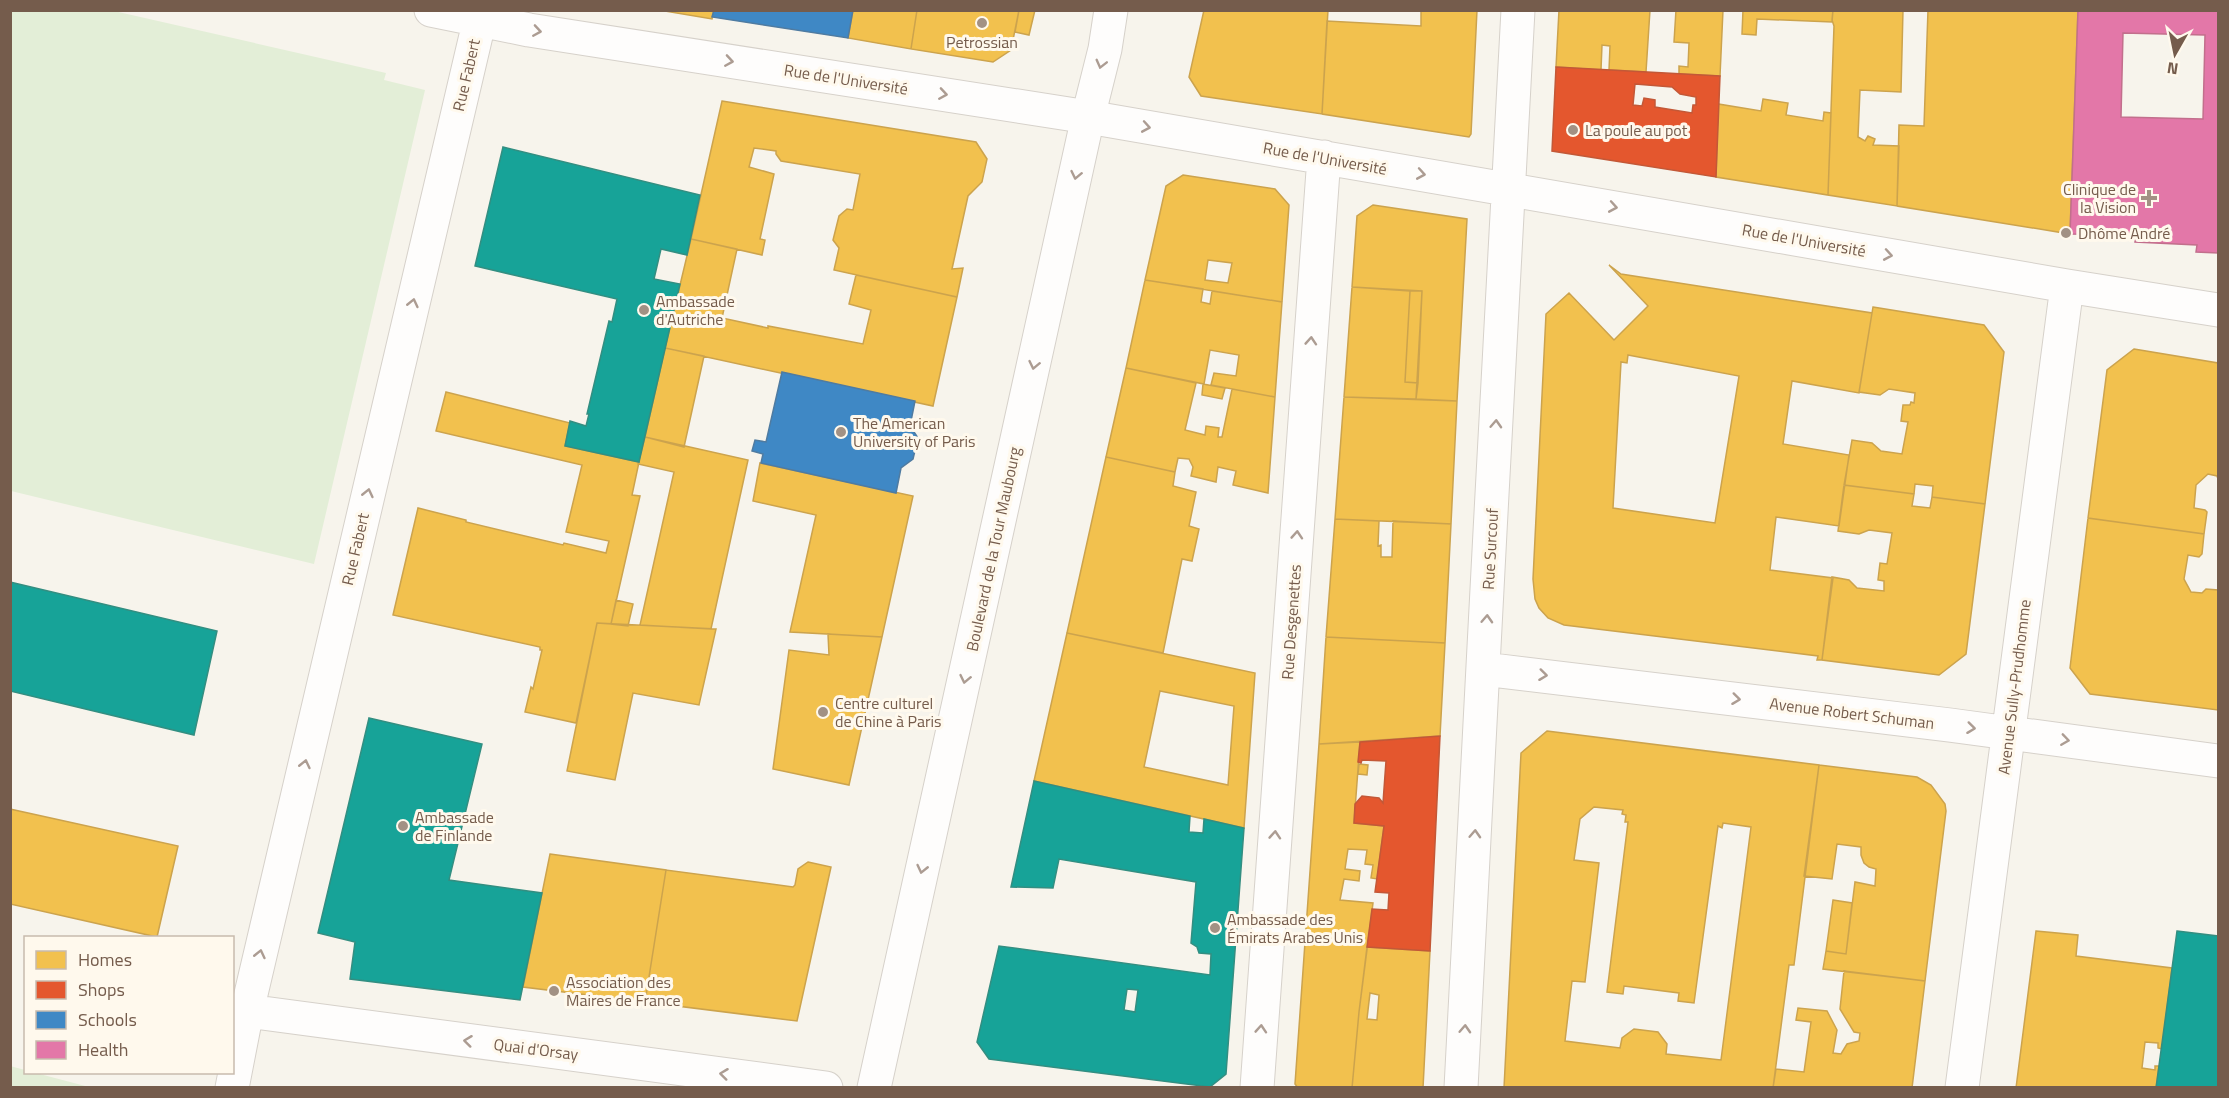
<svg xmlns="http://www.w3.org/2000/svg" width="2229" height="1098" viewBox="0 0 2229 1098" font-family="'Titillium Web',sans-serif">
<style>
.green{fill:#e3eed7}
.homes{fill:#f2c14e;stroke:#cca34d;stroke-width:1.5;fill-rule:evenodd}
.shops{fill:#e4572e;stroke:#c35837;stroke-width:1.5;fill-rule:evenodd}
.schools{fill:#3f88c5;stroke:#4f7ba1;stroke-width:1.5}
.health{fill:#e377a8;stroke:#c26f8c;stroke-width:1.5;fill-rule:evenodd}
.public{fill:#17a398;stroke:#338e81;stroke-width:1.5;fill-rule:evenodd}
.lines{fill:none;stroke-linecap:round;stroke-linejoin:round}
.minor-casing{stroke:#d6d1ca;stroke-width:35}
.tertiary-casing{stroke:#d6d1ca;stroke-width:35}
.minor{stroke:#fefdfc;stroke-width:33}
.tertiary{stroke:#fefdfc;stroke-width:33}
.oneway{stroke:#ac9c92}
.poi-dot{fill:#a29184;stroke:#fff9ed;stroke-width:2}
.labels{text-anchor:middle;stroke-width:6;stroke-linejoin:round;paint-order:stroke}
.poi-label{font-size:16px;fill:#755c4c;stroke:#fff9ed;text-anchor:start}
.street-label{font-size:16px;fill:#755c4c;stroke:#fff9ed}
</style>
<rect width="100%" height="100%" fill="#f7f4ec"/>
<path class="green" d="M11,10l103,1 272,62 -2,7 41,10 -111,474 -303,-73z
M10,1066l15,4 1,2 10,1 53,14h-78z"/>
<path class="homes" d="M659,10h55l-2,9z
M853,10h64l-6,39 -63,-11z
M917,10h102l-8,40 -18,12 -82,-13z
M1019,10h16l-6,25 -14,-3z
M1204,10h124l-6,104 -121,-18 -12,-19z
M1421,10h56l-6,124 -2,3 -147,-23 5,-93 94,5z
M1559,10h91l-4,62 -37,-2 1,-24 -8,-1 -1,25 -45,-3z
M1676,10h47l-3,66 -41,-2v-8l9,1 1,-24 -15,-1z
M1743,10h90l-1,12 -75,-3 -1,16 -14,-1z
M1833,10h70l-2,82 -41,-2 -2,47 7,4 3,-5 7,3 -2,6 26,1 -2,60 -69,-11 6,-169 -2,-6z
M1928,10h150l-8,224 -173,-28 2,-81 25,1z
M1763,99l25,4 -2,12 37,6 1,-9 7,1 -3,82 -112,-18 2,-73 43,7z
M722,101l254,41 11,17 -5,23 -14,14 -16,73 11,-1 -6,29 -123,-27 5,-22 -6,-8 6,-24 8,-7 6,1 7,-36 -79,-13 -5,-7v-3l-22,-3 -5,19 25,7 -14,65 5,1 -3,15 -71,-16z
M1183,175l92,14 14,16 -7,97 -137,-22 21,-94zM1208,260l24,3 -4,20 -23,-3z
M1373,205l94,14 -10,182 -41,-2 6,-108 -70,-4 5,-71z
M691,239l46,10 -15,69 46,10v-2l95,18 8,-34 -22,-6 7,-29 101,22 -24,109 -268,-58z
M1609,265l12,9 251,39 -13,80 -67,-12 -9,63 66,11 -10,71 -63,-9 -6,53 63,8 -11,82h-5l1,-4 -254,-31 -16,-7 -9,-10 -4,-9 -2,-20 13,-265 23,-21 45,47 34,-34zM1628,355l111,21 -24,147 -102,-15 8,-146 6,1z
M1145,280l58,9 -2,13 9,2 2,-13 70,11 -7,95 -64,-12 3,-12 22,3 3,-21 -29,-5 -6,34 -78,-16z
M1352,287l58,4 -5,91 13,1 -2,16 -72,-2z
M1410,291h12l-4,92 -13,-1z
M1873,307l111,18 20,27 -19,152 -53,-7 1,-11 -18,-2 -1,10 -70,-9 8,-45 20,3 9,8 21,3 6,-32 -7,-1 2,-16h7l1,-3 3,1 1,-10 -26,-4 -9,6 -21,-3z
M665,348l39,8 -20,91 -39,-10z
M2134,349l84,14v116l-1,-3 -9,-2 -12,11 -2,23 11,2 2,2 -3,22 -116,-16 19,-148z
M1126,368l70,15 -11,47 20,5 1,-9 13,2 -1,9h4l10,-48 43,8 -7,96 -35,-8 3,-14 -18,-4 -2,15 -25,-6 2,-9 -4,-8 -11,-1 -3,14 -69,-15z
M1203,384l22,4 -3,11 -20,-4z
M446,392l124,31 -5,23 74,16 -7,33 8,1 -29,128 -14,-1 -21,100 -51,-11 6,-25 2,2 9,-39h-2v-3l-147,-32 25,-107 48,12v2l97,23 1,-2 42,10 3,-12 -43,-9 16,-67 -146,-34z
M1344,397l113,4 -6,123 -116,-5z
M645,437l103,23 -37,169 -71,-4 34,-153 -36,-8z
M1106,457l69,15 -2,14 23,6 -7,34 10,3 -7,32 -10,-2 -19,94 -96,-20z
M760,463l153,33 -31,141 -92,-5 26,-117 -63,-14z
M1844,485l70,9 -2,12 18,2 2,-11 53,7 -19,150 -27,21 -117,-15 10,-83 17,3 8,8 27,3v-10l-6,-1 2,-17 7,1 5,-31 -23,-3 -10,4 -21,-3z
M2088,518l116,16 -2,20 -3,3 -11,-2 -4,24 7,13 11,1 4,-4 12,1v120l-128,-16 -20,-26z
M1335,519l44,2 -1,25 3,-1v12h11l1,-36 58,3 -6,119 -119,-6z
M616,600l17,4 -5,22 -17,-2z
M597,623l119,6 -17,76 -66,-12 -18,87 -48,-9z
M1067,633l188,40 -11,155 -210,-47zM1160,691l74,15 -6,79 -84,-18z
M828,634l54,3 -33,148 -76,-16 16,-119 40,5z
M1326,637l119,6 -5,93 -121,8z
M1547,731l272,34 -25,200h-5l-16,123h-269l17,-335zM1594,807l29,3 -1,4 4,1 -1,7h3l-21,170 16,2 1,-8 55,7 -1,8 16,2 24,-177 4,2 1,-5 28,4 -30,233 -55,-6 1,-10 -9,-12 -24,-3 -12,9 -2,10 -55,-7 7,-60 13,1 14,-119 -25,-3 6,-41z
M1360,742l-6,81 30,3 -7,53 -6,-1 2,-13 -8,-1 2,-14 -19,-1 -3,20 15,2 -1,10 -15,-2 -4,21 33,3 -14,109 -7,76h-54l-3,-4 24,-340z
M1359,764l9,1 -1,10 -9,-1z
M1819,765l98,12 14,8 14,19 1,7 -21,170 -102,-12 3,-18 20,3 9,-72 20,4 1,-17 -7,-2 -5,-4 -3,-8v-8l-24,-3 -5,35 -28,-3z
M10,809l168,37 -21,91 -147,-33z
M550,854l116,16 -21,132 -122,-15z
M808,862l23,5 -34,154 -152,-19 21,-132 127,17 2,-2 3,-16z
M1833,900l19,3 -6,51 -20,-3z
M2036,931l42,4 -2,21 96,12 -10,81 -4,-1v-5l-13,-1 -3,26 13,2v-4h4l-3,22h-140z
M1367,947l63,4 -7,137h-71l7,-76zM1370,993l9,2 -2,25 -10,-1z
M1844,971l81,10 -13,107h-139l3,-19 28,3 7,-50 -15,-2 2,-12 29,3 10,19 -4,23 8,1 6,-10 12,-3 1,-8 -6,-1 -14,-23z"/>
<path class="shops" d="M1556,67l164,9 -4,101 -164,-26zM1635,84l37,3 8,7 16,3v8h-3l-1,8 -37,-6v-7l-11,-2 -2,8 -9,-1z
M1440,736l-10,215 -63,-4 5,-38 16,1 1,-17 -14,-1 9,-66 -30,-3 1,-19 7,-8 17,2 4,5 3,-42 -24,-1 -1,3 -3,-1 2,-20z"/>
<path class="schools" d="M714,10h139l-5,28 -136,-21z
M782,372l133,29 -5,25 8,12 -5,21 -12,9 -5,25 -135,-30 2,-9 -11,-3 3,-11 11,2z"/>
<path class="health" d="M2078,10h140v243l-22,-1 1,-7 -62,-3 1,-7 -66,-1zM2123,33l82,2 -2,84 -82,-2z"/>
<path class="public" d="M503,147l197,48 -13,60 -26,-6 -7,30 26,5 -41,178 -74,-16 5,-25 16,5 3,-12h-2l22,-93 3,1 5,-23 -142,-33z
M10,582l207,49 -23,104 -184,-44z
M369,718l113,26 -33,136 93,13 -22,107 -170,-21 5,-37 -37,-9z
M1034,781l156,35 -1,16 14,1 1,-14 40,9 -18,246 -16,13 -221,-28 -12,-17 22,-96 211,29 1,-21 -12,-1 -2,-6 -6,-4 5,-61 -137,-23 -6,29 -42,-1zM1127,989l11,1 -3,22 -11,-2z
M2177,931l41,5v152h-62z"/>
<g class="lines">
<g class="minor-casing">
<path id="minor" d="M431,10l98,20 559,87 979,169 151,24
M1484,669l466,56 268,36
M247,1011l579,77
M232,1088l15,-77 235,-1001
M1257,1088l67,-931
M1461,1088c20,-359 36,-719 57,-1078
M1962,1088l105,-802"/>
</g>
<g class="tertiary-casing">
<path id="tertiary" d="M874,1088l214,-971 17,-68 6,-39"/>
</g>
<use href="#minor" class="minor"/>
<use href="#tertiary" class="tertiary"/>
</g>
<defs><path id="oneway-chevron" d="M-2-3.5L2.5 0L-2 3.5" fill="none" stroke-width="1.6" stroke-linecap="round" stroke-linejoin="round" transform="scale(1.5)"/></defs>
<g class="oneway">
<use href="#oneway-chevron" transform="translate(537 31) rotate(9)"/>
<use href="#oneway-chevron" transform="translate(729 61) rotate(9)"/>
<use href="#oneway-chevron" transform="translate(1101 64) rotate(104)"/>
<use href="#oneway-chevron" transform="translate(943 94) rotate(9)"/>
<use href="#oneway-chevron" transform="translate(1146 127) rotate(10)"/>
<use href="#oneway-chevron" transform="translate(1421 174) rotate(10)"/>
<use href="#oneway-chevron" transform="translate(1076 175) rotate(102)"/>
<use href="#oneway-chevron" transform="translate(1613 207) rotate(10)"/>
<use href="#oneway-chevron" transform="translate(1888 255) rotate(10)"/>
<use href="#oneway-chevron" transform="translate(413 303) rotate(-77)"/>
<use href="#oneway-chevron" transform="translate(1311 341) rotate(-86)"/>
<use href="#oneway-chevron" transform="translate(1034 365) rotate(102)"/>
<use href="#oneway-chevron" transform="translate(1496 424) rotate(-87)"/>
<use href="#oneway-chevron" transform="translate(368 493) rotate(-77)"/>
<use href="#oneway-chevron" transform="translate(1297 535) rotate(-86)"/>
<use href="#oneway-chevron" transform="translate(1487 619) rotate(-87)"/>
<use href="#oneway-chevron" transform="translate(1543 675) rotate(7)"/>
<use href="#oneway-chevron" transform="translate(965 679) rotate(102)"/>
<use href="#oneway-chevron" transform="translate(1736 699) rotate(7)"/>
<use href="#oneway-chevron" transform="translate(1971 728) rotate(7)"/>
<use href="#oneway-chevron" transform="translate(2065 740) rotate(8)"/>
<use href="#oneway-chevron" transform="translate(305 764) rotate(-77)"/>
<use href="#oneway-chevron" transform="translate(1475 834) rotate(-87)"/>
<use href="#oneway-chevron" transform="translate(1275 835) rotate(-86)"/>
<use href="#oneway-chevron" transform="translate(922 869) rotate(103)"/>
<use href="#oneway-chevron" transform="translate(260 954) rotate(-77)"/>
<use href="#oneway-chevron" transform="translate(1261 1029) rotate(-86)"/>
<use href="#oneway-chevron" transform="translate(1465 1029) rotate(-87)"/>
<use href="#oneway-chevron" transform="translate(468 1041) rotate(-173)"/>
<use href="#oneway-chevron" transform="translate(724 1074) rotate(-173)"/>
</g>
<g class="poi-dot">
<circle cx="982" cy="23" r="6"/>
<circle cx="1573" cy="130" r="6"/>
<path d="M2146 189h6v6h6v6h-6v6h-6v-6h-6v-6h6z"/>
<circle cx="2066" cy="233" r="6"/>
<circle cx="644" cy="310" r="6"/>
<circle cx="841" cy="432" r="6"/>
<circle cx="823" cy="712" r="6"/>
<circle cx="403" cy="826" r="6"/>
<circle cx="1215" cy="928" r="6"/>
<circle cx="554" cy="991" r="6"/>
</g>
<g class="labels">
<g class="poi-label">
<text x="982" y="48" text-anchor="middle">Petrossian</text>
<text x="1585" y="136">La poule au pot</text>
<text x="2136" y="195" text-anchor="end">Clinique de<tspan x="2136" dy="18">la Vision</tspan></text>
<text x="2078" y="239">Dhôme André</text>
<text x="656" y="307">Ambassade<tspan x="656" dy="18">d'Autriche</tspan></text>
<text x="853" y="429">The American<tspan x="853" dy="18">University of Paris</tspan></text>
<text x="835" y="709">Centre culturel<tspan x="835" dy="18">de Chine à Paris</tspan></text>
<text x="415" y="823">Ambassade<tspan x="415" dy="18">de Finlande</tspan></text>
<text x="1227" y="925">Ambassade des<tspan x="1227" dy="18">Émirats Arabes Unis</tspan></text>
<text x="566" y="988">Association des<tspan x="566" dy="18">Maires de France</tspan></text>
</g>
<g class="street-label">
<text transform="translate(466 75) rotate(-77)" y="6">Rue Fabert</text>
<text transform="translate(846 79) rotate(9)" y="6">Rue de l'Université</text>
<text transform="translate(1325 158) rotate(10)" y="6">Rue de l'Université</text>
<text transform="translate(1804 240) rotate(10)" y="6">Rue de l'Université</text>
<text transform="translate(355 549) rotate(-77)" y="6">Rue Fabert</text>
<text transform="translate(993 549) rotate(-78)" y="6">Boulevard de la Tour Maubourg</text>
<text transform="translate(1490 549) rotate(-87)" y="6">Rue Surcouf</text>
<text transform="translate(1291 622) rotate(-86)" y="6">Rue Desgenettes</text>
<text transform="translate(2014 687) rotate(-83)" y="6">Avenue Sully-Prudhomme</text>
<text transform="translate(1852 713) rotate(7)" y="6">Avenue Robert Schuman</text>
<text transform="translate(536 1049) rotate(7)" y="6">Quai d'Orsay</text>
</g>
</g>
<rect width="2229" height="1098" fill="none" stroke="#755c4c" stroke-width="24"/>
<rect x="24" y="936" width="210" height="138" fill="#fff9ed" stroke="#c8baad" stroke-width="1.5"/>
<rect x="36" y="951" width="30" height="18" fill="#f2c14e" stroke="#c8baad" stroke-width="1.5"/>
<text x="78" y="966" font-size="18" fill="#755c4c">Homes</text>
<rect x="36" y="981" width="30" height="18" fill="#e4572e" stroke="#c8baad" stroke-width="1.5"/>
<text x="78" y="996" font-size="18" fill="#755c4c">Shops</text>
<rect x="36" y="1011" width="30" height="18" fill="#3f88c5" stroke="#c8baad" stroke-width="1.5"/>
<text x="78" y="1026" font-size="18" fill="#755c4c">Schools</text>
<rect x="36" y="1041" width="30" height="18" fill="#e377a8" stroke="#c8baad" stroke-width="1.5"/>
<text x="78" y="1056" font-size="18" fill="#755c4c">Health</text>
<g transform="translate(2175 54) rotate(189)" stroke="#fff9ed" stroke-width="4.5" paint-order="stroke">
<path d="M0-4.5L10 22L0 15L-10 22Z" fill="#755c4c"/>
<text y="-9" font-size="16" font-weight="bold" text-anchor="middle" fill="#755c4c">N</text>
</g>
</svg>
